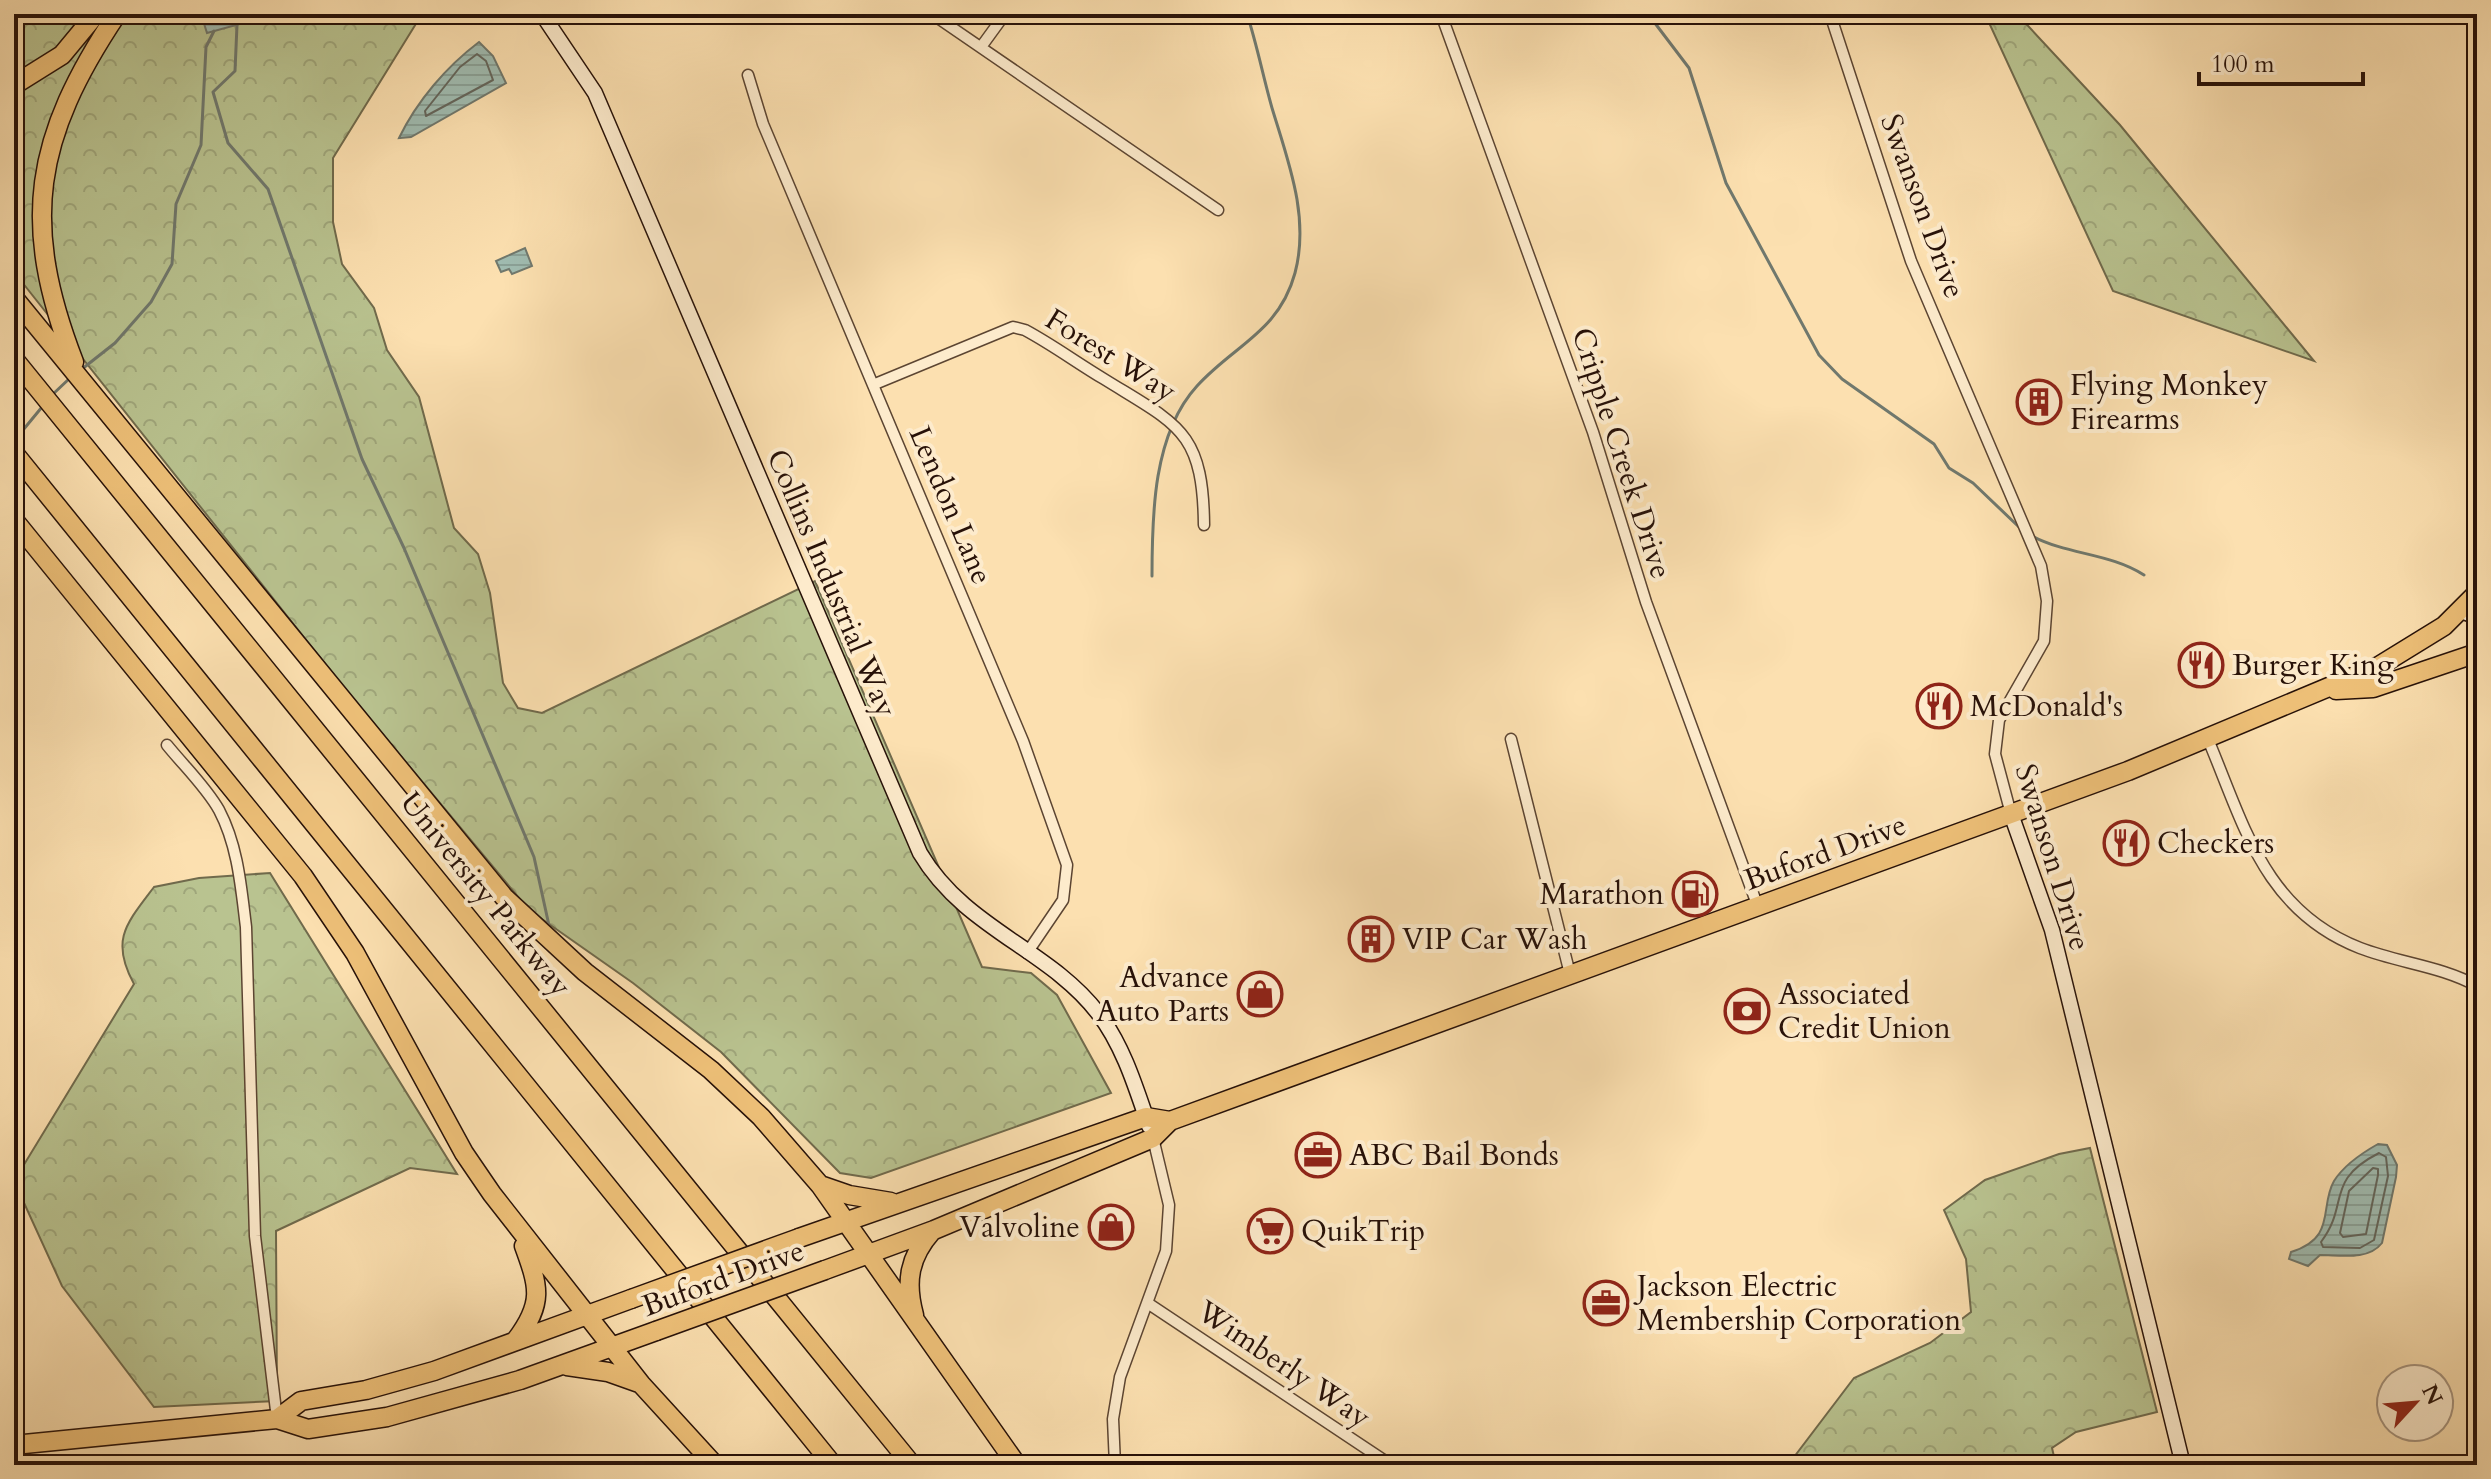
<svg xmlns="http://www.w3.org/2000/svg" width="2491" height="1479" viewBox="0 0 2491 1479" font-family="Cardo,serif">
<style>
.forest{fill:url(#forest-crowns);stroke:#706a4c;stroke-width:2}
.water{fill:url(#water-rules);stroke:#70786d;stroke-width:2}
.lines{fill:none;stroke-linecap:round;stroke-linejoin:round}
.shore{stroke:#64665c;stroke-width:2}
.stream{stroke:#70786d;stroke-width:3}
.street-casing{stroke:#5c4532;stroke-width:13}
.secondary-casing{stroke:#271108;stroke-width:17}
.highway-casing{stroke:#271108;stroke-width:21}
.street{stroke:#fdebcc;stroke-width:10}
.secondary{stroke:#fdebcc;stroke-width:14}
.highway{stroke:#eec078;stroke-width:18}
.highway-bridge-casing{stroke:#271108;stroke-width:21;stroke-linecap:butt}
.highway-bridge{stroke:#eec078;stroke-width:18}
.labels{text-anchor:middle;stroke-width:8;stroke-linejoin:round;paint-order:stroke}
.street-label{font-size:30px;fill:#271108;stroke:#fdebcc}
.poi-label{font-size:30px;fill:#271108;stroke:#fdebcc;text-anchor:start}
</style>
<defs>
<pattern id="forest-crowns" width="20" height="18" patternUnits="userSpaceOnUse" patternTransform="scale(2)"><rect width="20" height="18" fill="#b9c390"/><path d="M2 6a3 3 0 1 1 6 0M12 15a3 3 0 1 1 6 0" fill="none" stroke="#9fa67b"/></pattern>
<pattern id="water-rules" width="6" height="5" patternUnits="userSpaceOnUse" patternTransform="scale(2)"><rect width="6" height="5" fill="#a0bcb1"/><path d="M0 2.5h6" fill="none" stroke="#8aa197"/></pattern>
</defs>
<rect width="100%" height="100%" fill="#fce0b0"/>
<filter id="stains"><feTurbulence type="fractalNoise" baseFrequency=".0025" numOctaves="4"/><feColorMatrix values="0 0 0 0 .2 0 0 0 0 .09 0 0 0 0 .02 0 0 0 .5 -.17"/></filter>
<radialGradient id="worn" r=".72"><stop offset=".6" stop-color="#630" stop-opacity="0"/><stop offset="1" stop-color="#630" stop-opacity=".3"/></radialGradient>
<path class="forest" d="M14,14h408l-89,144v64l9,42 32,44 13,42 32,47 35,131 24,26 12,39 13,90 15,25 24,5 273,-132 167,386 49,6 26,22 54,98 -240,85 -31,-5 -119,-121 -88,-69 -104,-73 -184,-221 -331,-417z
M1985,14h32l103,111 194,236 -201,-70z
M270,873l187,301 -47,-6 -134,63 1,170 -123,6 -92,-121 -48,-105 120,-197c-24,-44 -8,-60 20,-97l45,-9z
M2090,1148l67,264 -81,20 -24,16 4,17h-268l66,-87 76,-35 41,-31 -5,-53 -22,-49 41,-30 74,-26z"/>
<path class="water" d="M201,14h75l-69,19z
M479,42l14,14 13,27 -95,54 -12,1c18,-37 47,-71 80,-96z
M525,248l7,18 -20,8 -3,-5 -8,3 -5,-11z
M2378,1144l9,1 10,20 -1,12 -14,66c-14,18 -42,12 -62,12l-12,11 -19,-7 2,-7c46,-14 28,-45 43,-71 10,-16 28,-28 44,-37z"/>
<g class="lines">
<path class="shore" d="M477,54l9,7 7,19 -67,36 -1,-5 35,-44z
M2379,1153l7,4 2,19 -14,64 -14,8 -37,-1 -2,-5c29,-38 3,-61 58,-89z
M2373,1168l5,1v6l-12,59 -23,3 -3,-4 9,-42z"/>
<path class="stream" d="M1648,14l41,54 37,115 93,172 23,24 92,65 15,24 24,15 46,44
M237,25l-2,46 -22,21 15,51 40,46 94,270 42,89 130,309 16,73
M82,369l33,-26 36,-41 21,-38 4,-60 25,-59 5,-98 8,-16
M52,395l18,-17
M14,441l28,-34
M2032,536c36,19 78,17 112,39
M1152,576c0,-61 1,-142 45,-190 37,-41 82,-54 98,-113 15,-56 -7,-112 -23,-165 -9,-32 -15,-63 -25,-94"/>
<g class="street-casing">
<path id="street" d="M932,14l286,196
M1441,14l152,418 53,170 112,305
M1830,14l81,247 130,305 6,35 -3,40 -45,79 -4,34 16,60
M981,47l24,-33
M748,75l15,49 260,617 44,124 -4,35 -36,53
M875,384l138,-57 12,3c28,15 52,33 79,49 74,46 99,51 100,146
M2207,737c37,87 56,173 153,211 39,15 81,18 117,38
M1511,739l59,235
M167,745c17,21 39,42 52,65 19,36 22,77 27,117l9,309 22,183
M1149,1304l242,161
M1115,1465l-2,-46 7,-42 46,-126 3,-46 -16,-67"/>
</g>
<g class="secondary-casing">
<path id="secondary" d="M542,14l53,79 325,760c45,76 129,96 178,160 25,32 38,75 51,113
M2461,611l16,6
M2011,814l41,116 131,535"/>
</g>
<g class="highway-casing">
<path id="highway" d="M14,85l48,-30 34,-41
M14,298l490,599 81,75 126,98 50,47 59,68 197,280
M14,359l898,1106
M74,362c-54,-140 -40,-224 43,-348
M14,453l819,1012
M14,520l289,356 52,77 109,200 28,41 149,190 74,81
M2336,690l37,-2 104,-35
M820,1185l29,10 42,7
M799,1238l347,-121 24,4
M825,1270l109,-40 219,-92 17,-17 958,-350 251,-105 65,-40 33,-33
M914,1315c-9,-33 -5,-58 18,-84
M516,1340c28,-37 23,-53 8,-94
M567,1366l41,6 31,11
M277,1419l24,-18 65,-11 68,-19 197,-72
M14,1445l263,-26 31,10 79,-12 133,-37 136,-49"/>
</g>
<use href="#street" class="street"/>
<use href="#secondary" class="secondary"/>
<use href="#highway" class="highway"/>
<g class="highway-bridge-casing">
<path id="highway-bridge" d="M631,1299l168,-61
M656,1331l169,-61"/>
</g>
<use href="#highway-bridge" class="highway-bridge"/>
</g>
<defs>
<g id="building-ring" transform="scale(2.3)"><circle r="9.5" fill="#fdebcc" stroke="#8f2418" stroke-width="1.5"/><path d="M-4-6H4V6H1V3H-1V6H-4ZM-2.5-4.3h1.7v1.8h-1.7ZM.8-4.3h1.7v1.8H.8ZM-2.5-1h1.7V.8h-1.7ZM.8-1h1.7V.8H.8Z" fill="#8f2418"/></g>
<g id="restaurant-ring" transform="scale(2.3)"><circle r="9.5" fill="#fdebcc" stroke="#8f2418" stroke-width="1.5"/><path d="M-5-6h1v4h1v-4h1v4h1v-4h1v5L-1.5 .5V6h-2V.5L-5-1ZM5-6V6H3V1.5H1.5Q1.5-4 5-6Z" fill="#8f2418"/></g>
<g id="fuel-ring" transform="scale(2.3)"><circle r="9.5" fill="#fdebcc" stroke="#8f2418" stroke-width="1.5"/><path d="M-5.5-6h7V0h2V4h1.3V-2.5L3-4.5l.8-.8L6-3V5H2.5V1h-1V6h-7ZM-4.2-4.7v3.2H.2V-4.7Z" fill="#8f2418"/></g>
<g id="shop-ring" transform="scale(2.3)"><circle r="9.5" fill="#fdebcc" stroke="#8f2418" stroke-width="1.5"/><path d="M-5-2.5h2.3a2.7 3.5 0 0 1 5.4 0H5L5.5 6h-11ZM-1.5-2.5h3a1.5 2.3 0 0 0-3 0Z" fill="#8f2418"/></g>
<g id="bank-ring" transform="scale(2.3)"><circle r="9.5" fill="#fdebcc" stroke="#8f2418" stroke-width="1.5"/><path d="M-6-4H6V4H-6ZM0-2.3a2.3 2.3 0 1 0 0 4.6a2.3 2.3 0 1 0 0-4.6Z" fill="#8f2418"/></g>
<g id="office-ring" transform="scale(2.3)"><circle r="9.5" fill="#fdebcc" stroke="#8f2418" stroke-width="1.5"/><path d="M-6-3h4V-5.5h4V-3h4V5H-6ZM-1-4.5V-3h2v-1.5ZM-6 0V1H6V0Z" fill="#8f2418"/></g>
<g id="supermarket-ring" transform="scale(2.3)"><circle r="9.5" fill="#fdebcc" stroke="#8f2418" stroke-width="1.5"/><path d="M-6-5.5h2.5l.6 2H6L4.5 2H-2.5L-4.4-4H-6ZM-1.5 3.2a1.3 1.3 0 1 0 .1 0ZM3 3.2a1.3 1.3 0 1 0 .1 0Z" fill="#8f2418"/></g>
</defs>
<g fill-rule="evenodd">
<use href="#building-ring" x="2039" y="402"/>
<use href="#restaurant-ring" x="2201" y="665"/>
<use href="#restaurant-ring" x="1939" y="706"/>
<use href="#restaurant-ring" x="2126" y="843"/>
<use href="#fuel-ring" x="1695" y="894"/>
<use href="#building-ring" x="1371" y="939"/>
<use href="#shop-ring" x="1260" y="994"/>
<use href="#bank-ring" x="1747" y="1011"/>
<use href="#office-ring" x="1318" y="1155"/>
<use href="#shop-ring" x="1111" y="1227"/>
<use href="#supermarket-ring" x="1270" y="1231"/>
<use href="#office-ring" x="1606" y="1303"/>
</g>
<g class="labels">
<g class="street-label">
<text transform="translate(1923 206) rotate(70)" y="10">Swanson Drive</text>
<text transform="translate(1111 355) rotate(32)" y="10">Forest Way</text>
<text transform="translate(1622 453) rotate(72)" y="10">Cripple Creek Drive</text>
<text transform="translate(951 505) rotate(67)" y="10">Lendon Lane</text>
<text transform="translate(832 583) rotate(67)" y="10">Collins Industrial Way</text>
<text transform="translate(1825 852) rotate(-20)" y="10">Buford Drive</text>
<text transform="translate(2053 857) rotate(73)" y="10">Swanson Drive</text>
<text transform="translate(486 894) rotate(51)" y="10">University Parkway</text>
<text transform="translate(723 1278) rotate(-20)" y="10">Buford Drive</text>
<text transform="translate(1284 1364) rotate(34)" y="10">Wimberly Way</text>
</g>
<g class="poi-label">
<text x="2070" y="395">Flying Monkey<tspan x="2070" dy="34">Firearms</tspan></text>
<text x="2232" y="675">Burger King</text>
<text x="1970" y="716">McDonald's</text>
<text x="2157" y="853">Checkers</text>
<text x="1664" y="904" text-anchor="end">Marathon</text>
<text x="1402" y="949">VIP Car Wash</text>
<text x="1229" y="987" text-anchor="end">Advance<tspan x="1229" dy="34">Auto Parts</tspan></text>
<text x="1778" y="1004">Associated<tspan x="1778" dy="34">Credit Union</tspan></text>
<text x="1349" y="1165">ABC Bail Bonds</text>
<text x="1080" y="1237" text-anchor="end">Valvoline</text>
<text x="1301" y="1241">QuikTrip</text>
<text x="1637" y="1296">Jackson Electric<tspan x="1637" dy="34">Membership Corporation</tspan></text>
</g>
</g>
<rect width="2491" height="1479" fill="none" stroke="#fce0b0" stroke-width="48"/>
<rect x="16" y="16" width="2459" height="1447" fill="none" stroke="#271108" stroke-width="4"/>
<rect x="24" y="24" width="2443" height="1431" fill="none" stroke="#271108" stroke-width="2"/>
<g transform="translate(2415 1403) rotate(64)"><circle r="38" fill="#fdebcc" stroke="#a7947e" stroke-width="2"/>
<path d="M0-6L14 30L0 20L-14 30Z" fill="#8f2418"/>
<text y="-12" font-size="22" font-weight="bold" text-anchor="middle" fill="#271108">N</text>
</g>
<path d="M2199 72v12h164v-12" fill="none" stroke="#271108" stroke-width="4"/>
<text x="2211" y="72" font-size="24" fill="#271108" stroke="#fdebcc" stroke-width="6" paint-order="stroke">100 m</text>
<rect width="100%" height="100%" filter="url(#stains)"/>
<rect width="100%" height="100%" fill="url(#worn)"/>
</svg>
